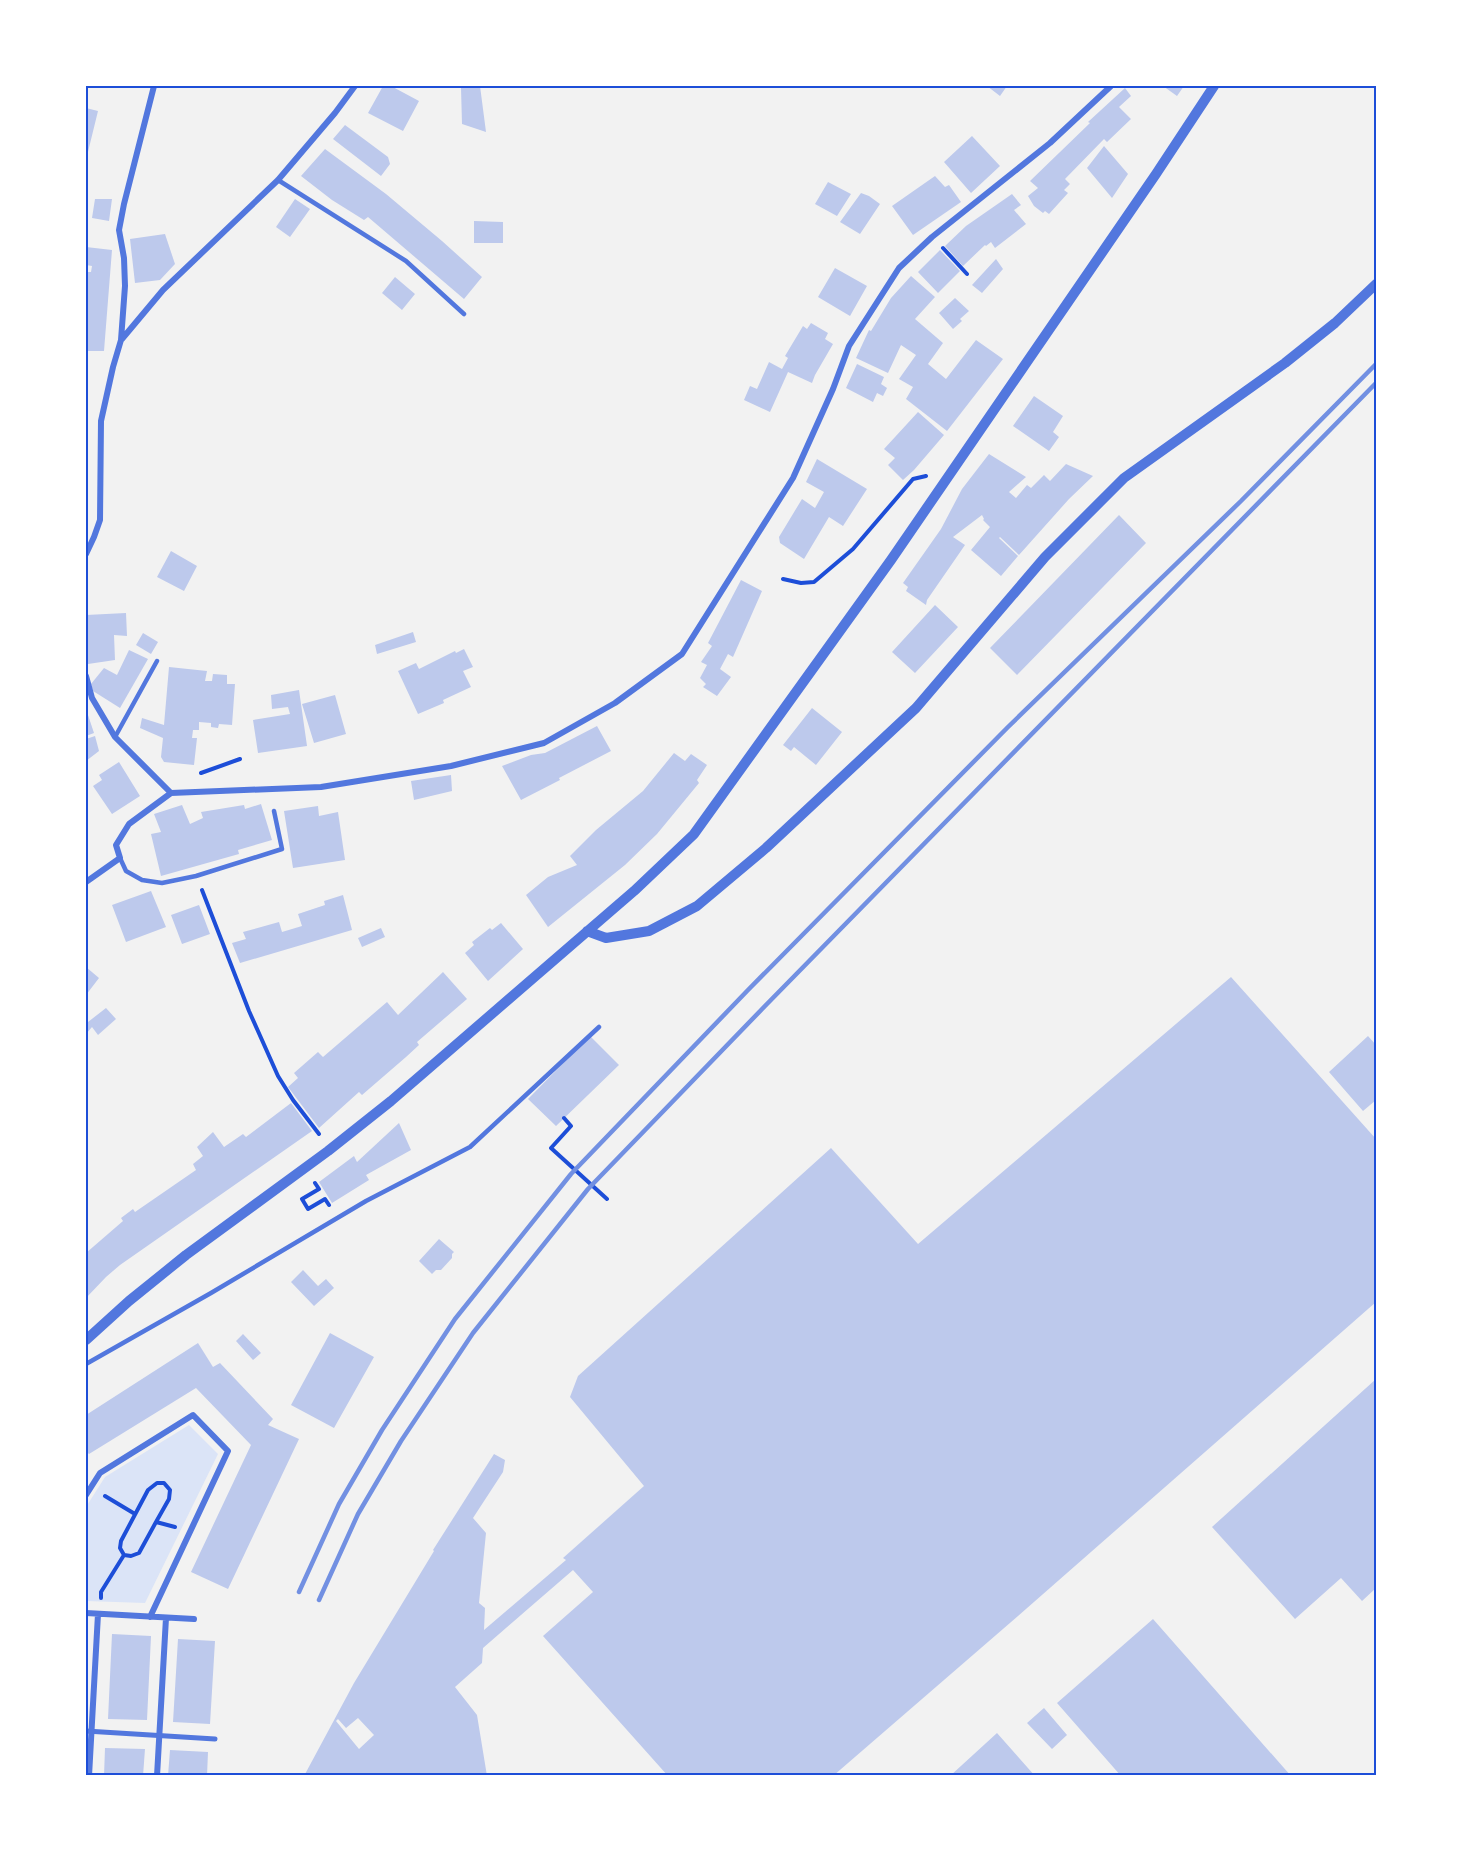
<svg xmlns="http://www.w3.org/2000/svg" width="1462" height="1861" viewBox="0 0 1462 1861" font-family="'Fira Sans',sans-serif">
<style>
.green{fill:#dbe4f7}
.building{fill:#bdc9ec;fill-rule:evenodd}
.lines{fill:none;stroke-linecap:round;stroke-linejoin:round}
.path{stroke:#1d4ed8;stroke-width:4}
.service{stroke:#5277de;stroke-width:4.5}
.pedestrian{stroke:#5277de;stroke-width:5}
.minor{stroke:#5277de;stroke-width:6}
.tertiary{stroke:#5277de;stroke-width:10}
.rail{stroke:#7290e2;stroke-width:4.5}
.neatline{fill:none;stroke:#1d4ed8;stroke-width:2}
</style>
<rect width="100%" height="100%" fill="#f2f2f2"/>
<path class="green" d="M189,1425l29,29 -73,149 -59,-2v-94l19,-30z"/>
<path class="building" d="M383,86h8l28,15 -16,30 -35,-18z
M473,86h7l6,46 -24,-8 -1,-36z
M987,86h20l-7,10z
M1163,86h21l-7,10z
M1125,88l6,8 -12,11 12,12 -24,23 -3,-3 -39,40 5,5 -6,6 4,3 -19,21 -4,-3 -2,2 -9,-7 -6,-10 10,-8 -8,-7 60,-58 -2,-1z
M86,108l12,3 -12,49z
M345,125l43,32 2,7 -9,12 -48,-37z
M972,136l28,30 -29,27 -27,-31z
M1104,146l24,28 -16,24 -25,-30z
M325,149l61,45 56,47 40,36 -18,22 -96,-82 -4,3 -32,-20 -31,-24z
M935,176l10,11 4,-2 12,17 -48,33 -21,-29z
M828,182l23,12 -14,22 -22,-12z
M861,193l8,3 11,8 -20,30 -20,-12z
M1012,194l9,11 -7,5 12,14 -31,24 -4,-6 -5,4 -1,-1 -22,21 -18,-20 21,-20z
M95,199h17l-3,22 -17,-3z
M295,199l15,10 -20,28 -14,-10z
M474,221l29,1v21h-29z
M165,234l10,30 -15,16 -25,3 -5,-44z
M86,247l26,3 -8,101h-18v-79h5l1,-6 -6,-1z
M940,250l20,21 -22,22 -20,-21z
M996,259l7,10 -21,24 -10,-8z
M835,268l32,18 -17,30 -32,-19z
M911,276l24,21 -20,22 28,24 -15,21 18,15 30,-39 27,19 -56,72 -41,-32 7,-12 -14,-8 17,-24 -15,-10 -13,28 -32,-15 13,-28 2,1 20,-33z
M395,277l20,17 -13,16 -20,-17z
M955,298l14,13 -9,8 2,2 -9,8 -14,-16z
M811,323l17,10 -3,6 8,5 -18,31 -3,8 -24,-11 -18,40 -26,-12 6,-14 7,3 12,-27 13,7 6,-11 -3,-2 18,-30 4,3z
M857,364l27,13 -3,7 6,4 -4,8 -6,-3 -4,9 -27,-14z
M1034,396l29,20 -10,16 6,5 -10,14 -36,-25z
M918,412l26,23 -30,35 -11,10 -15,-15 7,-7 -11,-9z
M989,454l37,23 -17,15 7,6 11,-13 4,3 13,-13 6,6 16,-17 27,12 -24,23 -50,56 -19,-18 -1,1 19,18 -17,20 -30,-26 19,-23 -7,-7 1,-1 -2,-4 -29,22 12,8 -38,55 -1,5 -20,-14 2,-4 -5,-4 38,-54 21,-40z
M817,459l50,30 -24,37 -14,-9 -25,42 -24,-16 -1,-6 23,-38 13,9 9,-16 -18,-10z
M1119,515l27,28 -129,132 -27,-27z
M171,551l26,15 -13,25 -27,-14z
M741,580l21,11 -29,66 -5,-3 -8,15 11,8 -14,19 -14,-9 3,-3 -6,-6 7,-13 -6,-3 11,-16 -4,-3z
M935,605l23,22 -43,46 -23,-21z
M126,613l1,23 -13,-1 1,25 -27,4 -2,-17v-32z
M413,632l3,10 -39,12 -2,-9z
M143,633l15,9 -7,12 -15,-9z
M464,649l9,18 -10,4 8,16 -28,13 1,3 -26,11 -20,-43 18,-8 3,6 36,-18 1,2z
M129,650l19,9 -28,49 -27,-17 -2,-7 13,-16 13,7z
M169,667l38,4 -2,10h7l1,-7 14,1v9h8l-3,41 -13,-1 -1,4 -7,-1v-4l-12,-1v8h-6l-1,8h5l-3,27 -30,-3 -3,-5 2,-19 -23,-10 2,-10 22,7z
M299,690l8,56 -49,7 -5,-33 37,-6 -2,-7 -16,2 -1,-14z
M335,695l11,39 -32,9 -12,-39z
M812,708l30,24 -26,33 -22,-18 -3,4 -8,-6z
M86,709l8,24 -8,3z
M597,726l14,25 -52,27 1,2 -39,20 -19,-34 29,-11 14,-2z
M95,736l4,15 -13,10v-22z
M674,753l11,8 6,-7 16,11 -10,15 2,3 -42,51 -32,31 -77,62 -22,-32 22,-18 29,-12 -7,-9 26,-26 47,-39z
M119,762l21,34 -28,18 -19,-28 9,-6 -3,-5z
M451,775l1,16 -38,9 -3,-19z
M261,804l11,36 -34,10 1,4 -78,22 -10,-42 10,-2 -7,-18 28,-9 8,19 13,-6 -2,-6 43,-7 1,4z
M318,806l1,10 19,-4 7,48 -52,8 -9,-57z
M151,891l15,36 -40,15 -14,-37z
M343,895l9,35 -112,33 -8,-20 14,-4 -3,-7 36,-10 3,10 20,-6 -4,-12 27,-9 -1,-4z
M199,905l11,29 -28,10 -11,-29z
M501,923l22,26 -35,32 -23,-28 9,-8 -2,-3 18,-14 2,2z
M381,928l4,9 -23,10 -4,-9z
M86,967l13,11 -13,17z
M443,972l24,27 -50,43 2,3 -13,12 -44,38 -3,-3 -40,36 -31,-41 10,-9 -4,-5 24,-21 5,5 64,-55 11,13z
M1231,977l145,162v163l-358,314 -185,160h-165l-125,-140 50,-44 -20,-22 -90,78 -1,15 -27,24 22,28 10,61h-183l50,-93 80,-132 -1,-1 61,-96 11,6 -2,12 -30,46 13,15 -7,70 6,5 -1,22 82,-70 -3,-2 81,-72 -74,-89 8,-21 253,-228 87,96zM358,1718l16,17 -15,14 -23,-28 2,-2 8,9z
M106,1008l10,11 -18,16 -6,-8 -6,7v-14l2,2z
M590,1036l29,29 -63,61 -28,-27z
M1368,1036l8,9v55l-13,11 -34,-39z
M291,1103l21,28 -192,134 -14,12 -20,21v-45l37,-32 -2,-3 12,-9 2,3 61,-42 -3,-6 10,-8 -6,-9 16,-15 11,15 19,-13 3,3z
M399,1123l12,27 -45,25 3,5 -37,23 -13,-21 35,-26 3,6z
M439,1239l15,13 -2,2v4l-11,12h-5l-4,4 -13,-13z
M303,1270l15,16 8,-7 8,9 -20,18 -23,-24z
M330,1333l44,24 -40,71 -43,-23z
M243,1334l18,19 -8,7 -17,-19z
M198,1343l15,24 7,-4 53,56 -5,6 31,14 -71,150 -37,-17 60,-127 -55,-57 -107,66 -3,-3v-36z
M1376,1379v209l-14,13 -21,-23 -46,41 -83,-92z
M1153,1619l138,157h-170l-64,-73z
M112,1634l39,2 -4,84 -39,-1z
M178,1639l37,2 -5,83 -37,-2z
M1044,1708l23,27 -15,14 -25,-26z
M997,1733l38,43h-85z
M105,1748l40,1 -2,27h-39z
M170,1750l38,2 -1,24h-39z"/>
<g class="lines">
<path class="path" d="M943,248l24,26
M783,579l18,4 13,-1 39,-33 60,-70 13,-3
M201,773l39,-14
M202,890l47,121 29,65 15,24 26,34
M564,1118l7,8 -20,22 56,51
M315,1183l4,6 -17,10 6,10 17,-10 4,6
M105,1496l30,18
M156,1522l-17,31 -8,3 -7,-1 -4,-7 1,-7 27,-51 9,-7h7l6,7 -1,9 -13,23 19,5
M101,1598v-6l23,-37"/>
<path class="service" d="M278,180l128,81 58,53
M115,737l42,-76
M120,858l6,13 16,9 20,3 34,-7 86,-27 -8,-38
M86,1364l125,-71 155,-92 104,-54 129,-120"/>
<path class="pedestrian" d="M86,1731l129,8"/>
<path class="minor" d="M122,339l41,-49 115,-110 57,-67 20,-27
M86,554l8,-17 6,-17 1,-99 12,-54 8,-27 4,-54 -1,-28 -5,-28 5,-26 30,-118
M86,676l6,22 23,39 56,56
M171,793l150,-6 130,-21 93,-23 71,-40 67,-49 111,-176 40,-89 16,-43 50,-78 33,-31 118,-94 61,-57
M86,882l34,-24 -4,-13 13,-21 42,-31
M86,1495l14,-22 93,-58 35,36 -78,166
M86,1613l108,6
M89,1776l9,-162
M157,1776l9,-158"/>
<path class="tertiary" d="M587,931l19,7 43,-7 48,-25 69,-58 150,-140 129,-151 79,-79 161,-115 50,-40 41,-39
M86,1340l43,-39 57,-46 142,-104 63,-50 243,-210 60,-57 197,-274 265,-386 58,-88"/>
<path class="rail" d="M299,1592l40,-88 43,-74 73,-111 116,-145 177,-184 260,-263 233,-226 135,-137
M319,1600l39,-86 43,-73 72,-108 115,-144 177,-183 611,-623"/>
</g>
<rect width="1462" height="1861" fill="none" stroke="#ffffff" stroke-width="174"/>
<rect x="87" y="87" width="1288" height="1687" class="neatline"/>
</svg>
